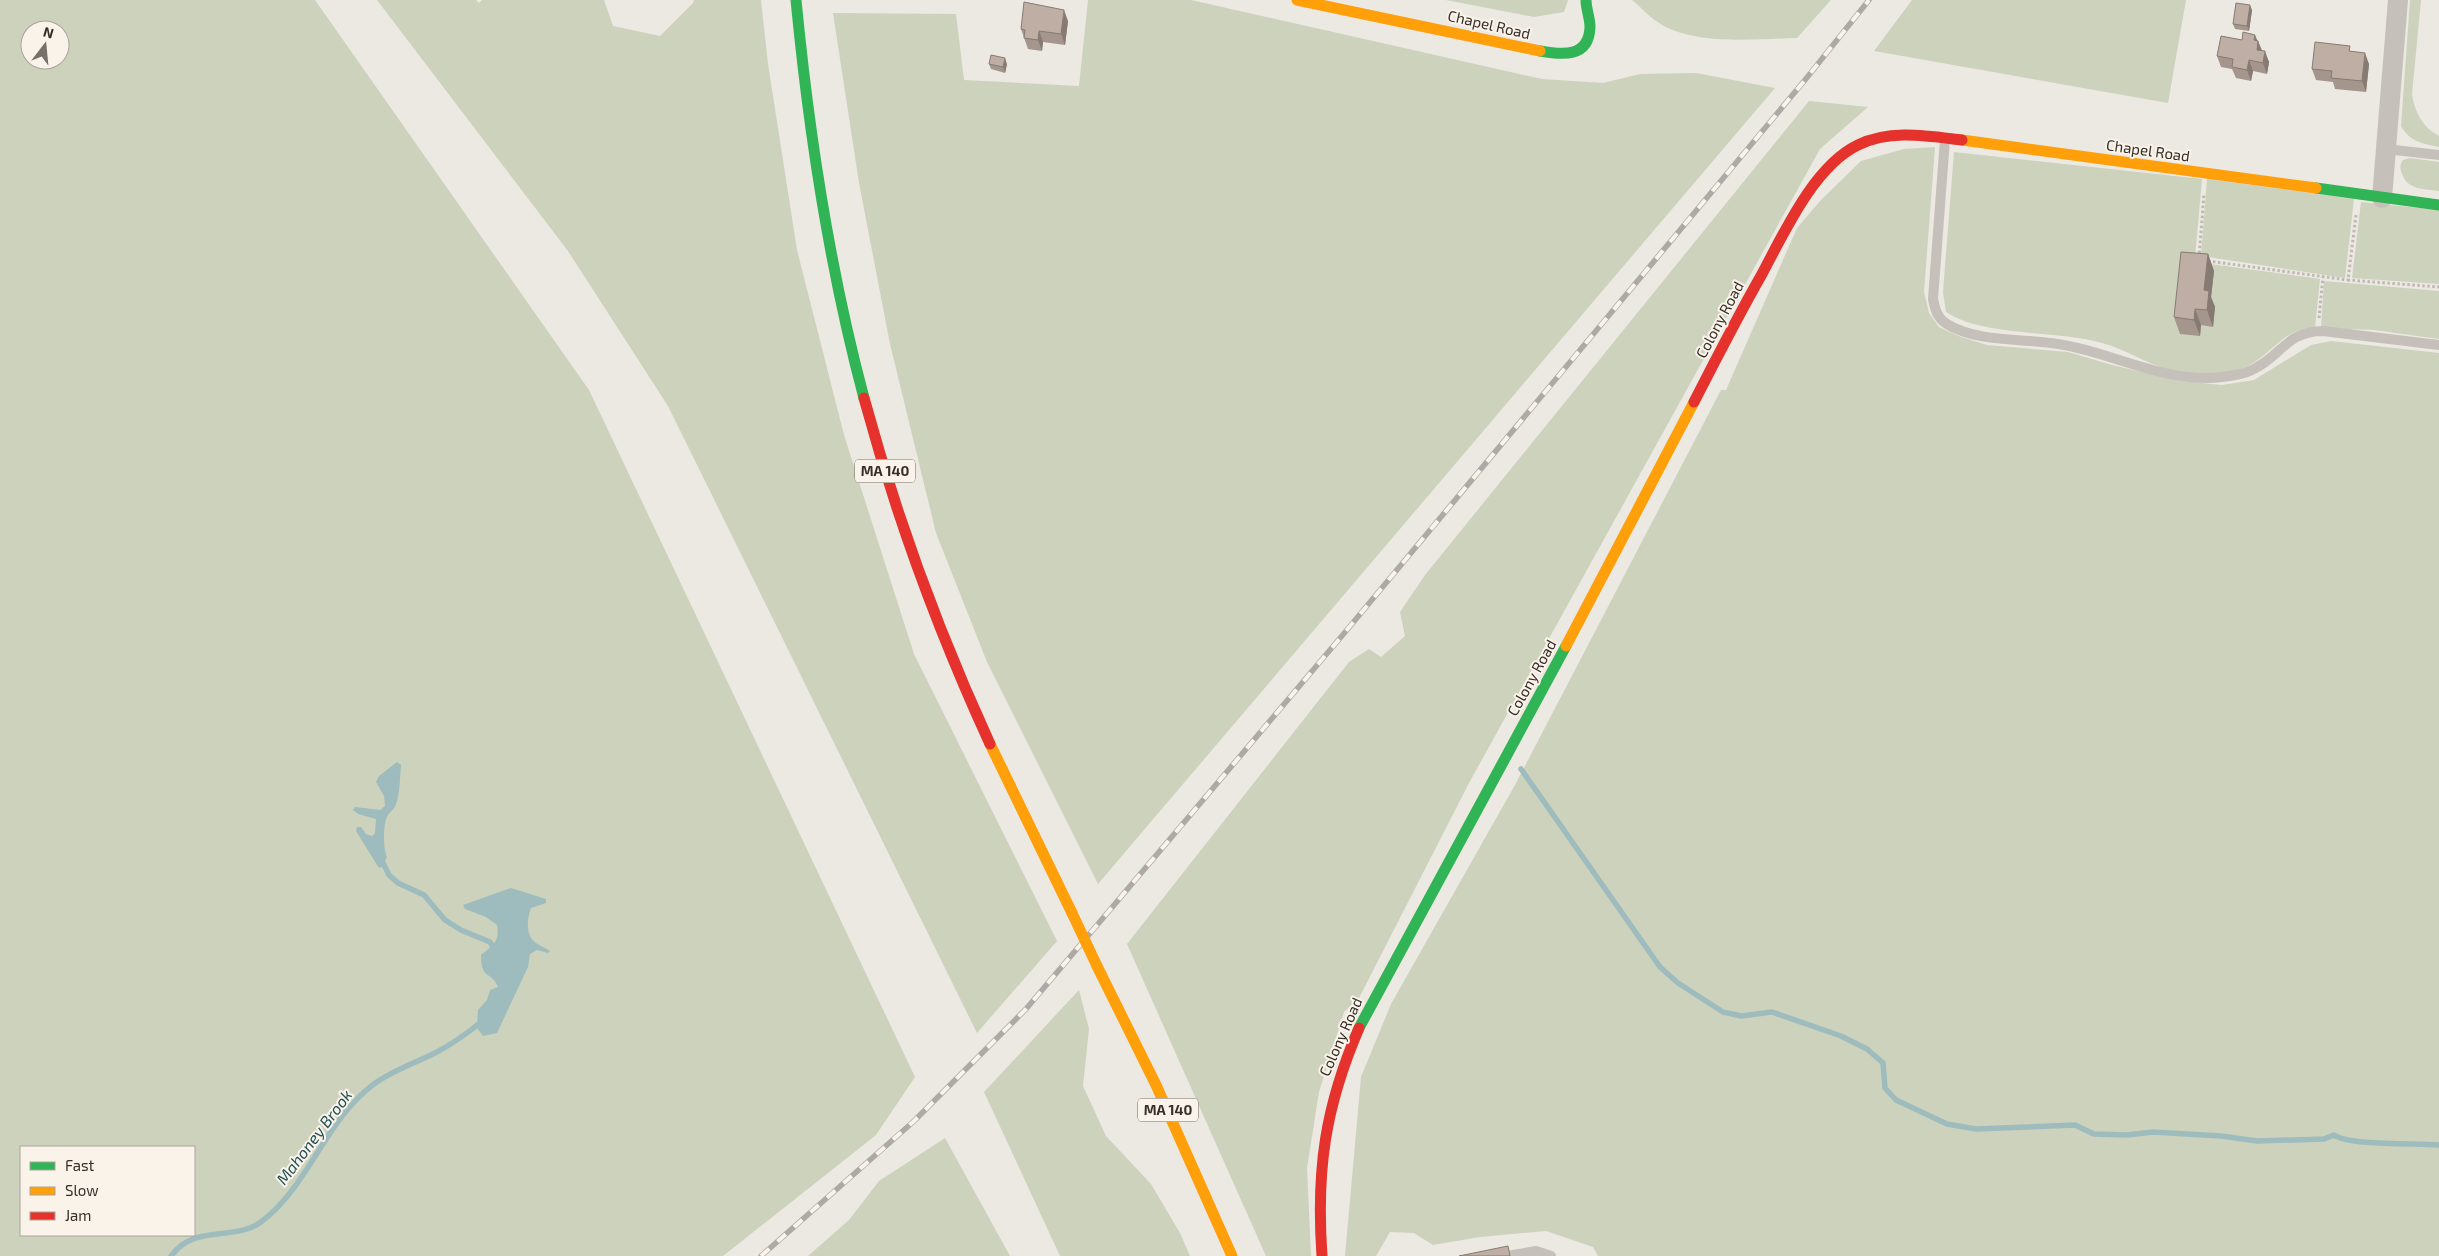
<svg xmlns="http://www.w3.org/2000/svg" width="2439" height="1256" viewBox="0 0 2439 1256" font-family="'Exo 2',sans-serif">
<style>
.green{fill:#cdd2bd;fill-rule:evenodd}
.water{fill:#9ebcbd}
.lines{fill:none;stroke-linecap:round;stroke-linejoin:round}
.stream{stroke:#9ebcbd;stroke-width:5.5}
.path{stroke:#bfb9b3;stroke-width:3;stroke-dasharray:2.5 2.5;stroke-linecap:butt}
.lane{stroke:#c6c0ba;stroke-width:10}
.street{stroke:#c6c0ba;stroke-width:20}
.fast{stroke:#30b455;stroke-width:11}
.slow{stroke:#ff9f0a;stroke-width:11}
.jam{stroke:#e5322d;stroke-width:11}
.rail-casing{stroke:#aea9a5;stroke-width:5.5}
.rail{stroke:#f9f3e9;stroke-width:4;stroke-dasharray:11;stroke-linecap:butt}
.slow-bridge{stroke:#ff9f0a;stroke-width:11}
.wall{fill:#a4968d}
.shaded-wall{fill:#867a73}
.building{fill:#bfaea4;stroke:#867a73}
.labels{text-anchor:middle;stroke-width:4;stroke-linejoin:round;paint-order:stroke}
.shield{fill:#f9f3e9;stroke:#716963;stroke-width:1}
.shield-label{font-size:14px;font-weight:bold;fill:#372e29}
.street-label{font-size:15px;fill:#372e29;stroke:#f9f3e9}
.water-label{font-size:16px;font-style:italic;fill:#205057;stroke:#f9f3e9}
</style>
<rect width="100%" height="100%" fill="#ece8e2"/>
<path class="green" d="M0,0h315l274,390 326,687 -39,58 -153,121h-723zM30,30h30v30h-30zM21,1147h173v88h-173z
M377,0h99l3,3 3,-3h122l9,26 47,10 33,-33 1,-3h67l7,64 29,186 47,185 70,219 143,287 -80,92 -309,-627 -100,-155z
M1088,0h103l351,79 61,4 37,-9 56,-1 79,15 -677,796 -111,-222 -51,-129 -46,-189 -31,-161 -26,-170 123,1 8,66 115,6z
M1446,0h122l-4,12 -30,5z
M1632,0h199l-34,38c-41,1 -102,8 -138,-15 -10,-6 -18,-16 -27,-23z
M1912,0h274l-18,103 -294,-52z
M2410,0h11l-9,94c2,17 11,34 27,42v11c-16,-3 -30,-6 -38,-21z
M1809,101l59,6 -48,42 -351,634 -110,215 -15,14 -25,80 -12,76 4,88h-45l-139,-312 222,-282 20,-13 12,8 24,-21 -5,-24 25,-37z
M1935,147l-11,145 5,21 10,14 22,10 26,8 81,7 44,13 69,16 41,4 32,-5 57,-35 20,-4 108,12v903h-841l-5,-9 -47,-16 -66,6 -47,8 -19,-12 -24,-1 -14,24h-31l16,-179 30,-73 124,-219 206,-395h5l71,-162 24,-28 40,-39 43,-12z
M1954,152l248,27 -8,90 7,56 9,-19 3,-35 -10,-8 117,16 -5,49c-32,-2 -46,32 -74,41 -19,7 -42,6 -61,3 -28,-4 -51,-22 -78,-29 -45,-13 -118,-6 -156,-31l-3,-20z
M2410,158l29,4v29c-14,-2 -30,-1 -36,-15 -3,-6 -4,-11 0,-16z
M2207,179l147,20 -9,79 -144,-22z
M2361,202l78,8v74l-87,-6z
M2324,281l115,10v48l-65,-9 -53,-2z
M1079,990l10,39 -6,57 23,50 45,48 29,49 10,23h-130l-76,-164z
M945,1138l65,118h-202l41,-36 30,-39z"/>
<path class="water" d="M397,762l4,3c-1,10 -1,30 -5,39 -1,5 -7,8 -9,13 -4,7 -4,33 0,40l-5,10 -3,1 -23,-37 1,-4h4l5,7 6,2 3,-3 1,-14 -18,-5 -5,-4 2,-3 25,3 5,-4 -1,-10 -8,-14 3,-6z
M511,888l35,11v4l-15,5c-4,10 -6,28 5,35 4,3 10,5 14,8l-2,2 -11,-3 -7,4 -2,13 -31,66 -14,3 -6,-8 1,-18 9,-10 3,-10 8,-3c-7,-17 -17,-6 -17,-32 12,-10 19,-13 16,-30l-11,-8 -21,-8 -2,-4z"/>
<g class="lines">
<path class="stream" d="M1521,769l139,198 18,16 45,29 18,4 31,-4 69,24 26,13 16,14 2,25 11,12 51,24 29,5 99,-4 19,9 33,1 26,-3 68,4 36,5 67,-2 10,-4c15,11 83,8 105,10
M381,859l8,16 9,8 26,12 21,25 16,10 29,12 6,10
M171,1256c24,-33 63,-14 90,-34 48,-36 64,-102 113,-138 18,-13 41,-21 61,-31 17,-9 32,-19 47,-32"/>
<path class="path" d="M2356,215l-8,65 91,7
M2199,258l5,-64
M2208,261l140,19
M2319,318l4,-41"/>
<path class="lane" d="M1945,139l-12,160c2,10 4,19 14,25 26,17 74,15 104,19 58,7 112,41 171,34 9,-1 22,-3 30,-7 29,-13 34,-39 71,-39l116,14
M2386,149l53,6
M1507,1256l29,-5 15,5"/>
<path class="street" d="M2382,198l16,-198"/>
<path class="fast" d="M796,0c13,135 33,267 68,398
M1540,51c22,4 49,7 50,-24 0,-9 -4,-18 -4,-27
M2316,188l123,17
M1359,1028l207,-382"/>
<path class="slow" d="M1297,0l243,51
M1962,140l354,48
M1566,646l128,-244
M990,744l82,169
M1097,966l59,119 76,171"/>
<path class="jam" d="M864,398c32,118 75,235 126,346
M1694,402c22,-43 44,-86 68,-128 22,-41 52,-108 96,-129 32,-16 70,-9 104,-5
M1322,1256c-6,-86 3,-149 37,-228"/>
<g class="rail-casing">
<path id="rail" d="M761,1256l152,-134 113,-113 315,-372 464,-557 64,-80"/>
</g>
<use href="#rail" class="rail"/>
<path class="slow-bridge" d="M1072,913l25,53"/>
</g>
<path class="wall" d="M2252,10l-3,21 -14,-2 -2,-5z
M1068,21l-3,24 -22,-3 -1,9 -14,-2 -7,-20z
M2242,40l16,1 4,9 7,12 -2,12 -14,-3 -2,10 -15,-3 -4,-9 -11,-2 -4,-11z
M2352,51l17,13 -3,28 -31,-3 -2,-7 -17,-2 -4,-11z
M989,64h18l-2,9 -14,-4z
M2208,254l6,17 -3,26 4,10 -2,20 -12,-2 -1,11 -20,-2 -6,-17z"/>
<path class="shaded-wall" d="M2250,5l2,5 -3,21 -2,-5z
M1064,10l4,11 -3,24 -4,-11z
M1039,31l4,11 -1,9 -4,-11z
M2255,35l3,7v-1l4,11 -5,-2 -3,-10z
M2265,51l4,11 -2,12 -4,-11z
M2365,53l4,11 -3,28 -4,-11z
M1005,58l2,6 -2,9 -2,-6z
M2249,60l4,11 -2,10 -4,-11z
M2208,254l6,17 -3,26 4,10 -2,20 -6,-17 -3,-20z
M2195,309l6,16 -1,11 -6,-16z"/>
<path class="building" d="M1024,2l40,8 -3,24 -22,-3 -1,9 -14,-2 1,-8 -4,-1z
M2236,3l14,2 -3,21 -14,-2z
M2243,32l12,3 -1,5 4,1 -1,9 8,1 -2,12 -14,-3 -2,10 -15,-3 1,-8 -16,-3 4,-20 21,4z
M2315,42l35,4 -1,5 16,2 -3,28 -31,-3 1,-7 -20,-2z
M991,55l14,3 -2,9 -14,-3z
M2181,252l27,2 -4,36 5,1 -2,19 -12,-1 -1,11 -20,-3z
M1508,1246l2,10h-51z"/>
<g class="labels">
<g class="shield">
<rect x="855" y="459.5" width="60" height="23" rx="4"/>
<rect x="1138" y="1098.5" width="60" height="23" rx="4"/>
</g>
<g class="shield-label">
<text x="885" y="476">MA 140</text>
<text x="1168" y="1115">MA 140</text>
</g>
<g class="street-label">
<text transform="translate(1489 25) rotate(13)" y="5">Chapel Road</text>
<text transform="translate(2148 151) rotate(8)" y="5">Chapel Road</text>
<text transform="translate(1720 320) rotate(-62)" y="5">Colony Road</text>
<text transform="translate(1532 678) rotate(-61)" y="5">Colony Road</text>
<text transform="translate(1341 1037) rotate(-66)" y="5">Colony Road</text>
</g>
<g class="water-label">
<text transform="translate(314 1137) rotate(-53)" y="6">Mahoney Brook</text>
</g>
</g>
<rect x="20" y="1146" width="175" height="90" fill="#f9f3e9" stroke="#aba49c"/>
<rect x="30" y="1162" width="25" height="8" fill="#30b455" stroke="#aba49c"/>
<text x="65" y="1171" font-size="15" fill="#372e29">Fast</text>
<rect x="30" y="1187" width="25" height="8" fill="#ff9f0a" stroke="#aba49c"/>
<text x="65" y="1196" font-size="15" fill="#372e29">Slow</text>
<rect x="30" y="1212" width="25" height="8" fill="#e5322d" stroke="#aba49c"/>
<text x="65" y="1221" font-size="15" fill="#372e29">Jam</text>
<g transform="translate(45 45) rotate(16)"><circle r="24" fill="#f9f3e9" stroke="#aba49c"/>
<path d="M0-4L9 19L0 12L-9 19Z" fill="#766f6a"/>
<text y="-8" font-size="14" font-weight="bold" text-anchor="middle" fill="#372e29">N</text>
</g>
</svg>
